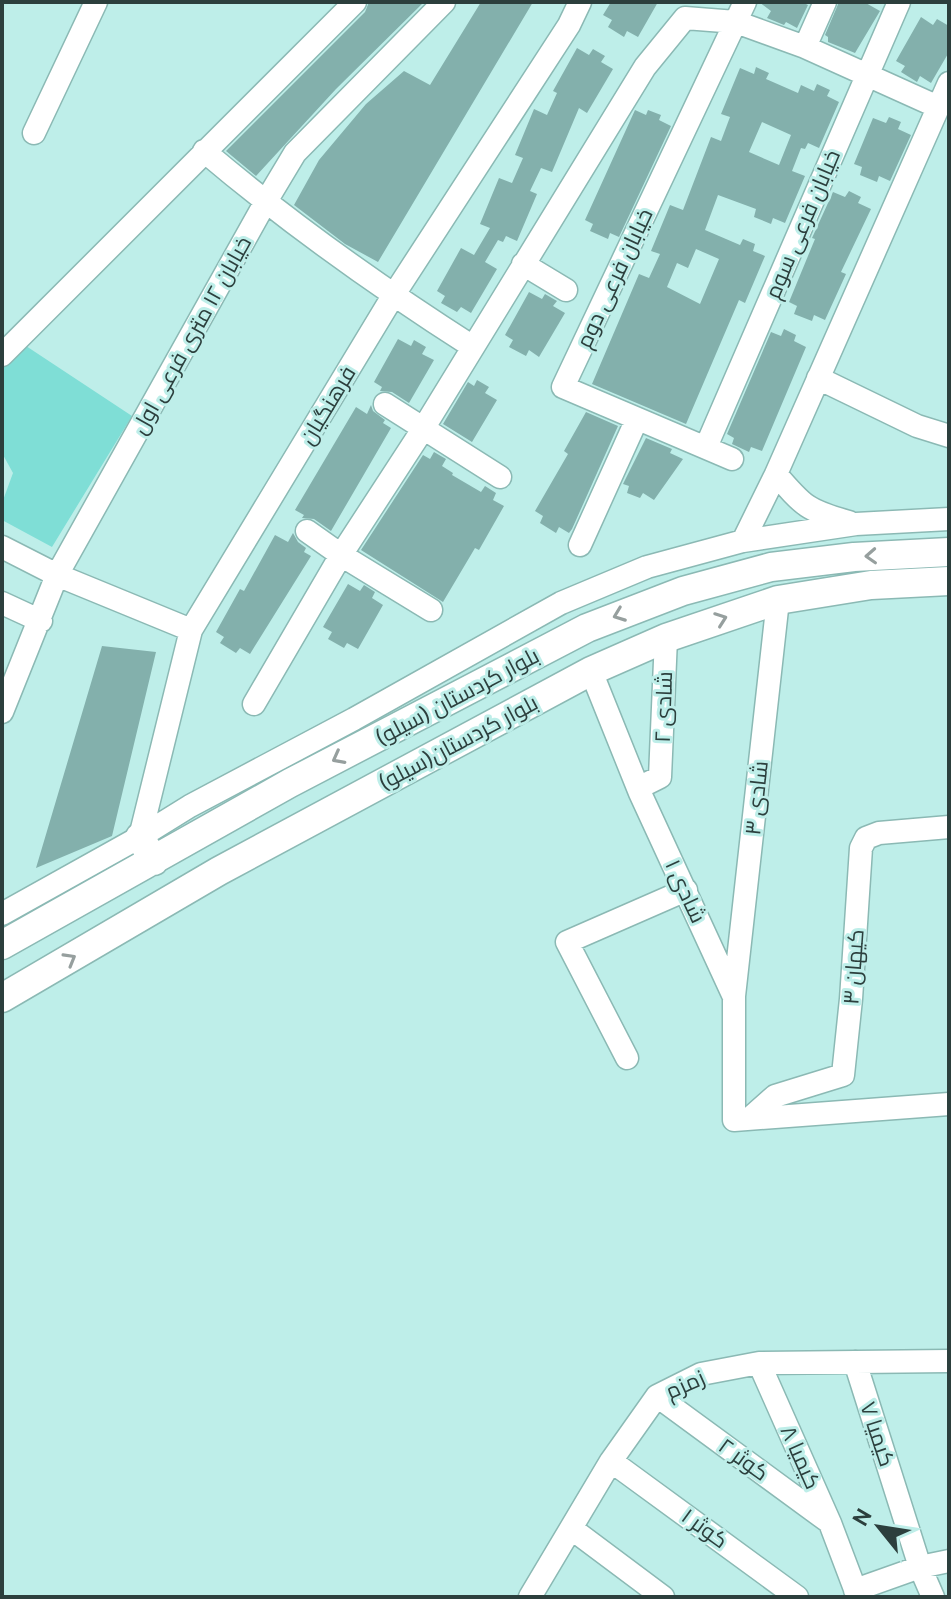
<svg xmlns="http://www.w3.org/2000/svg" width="951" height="1599" viewBox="0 0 951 1599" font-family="Cabin,Cairo,sans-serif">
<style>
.green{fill:#7fded6}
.building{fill:#83b0ac;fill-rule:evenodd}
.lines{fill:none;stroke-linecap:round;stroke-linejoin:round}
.minor-casing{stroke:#8bb9b4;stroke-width:25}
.major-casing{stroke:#8bb9b4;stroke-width:31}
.minor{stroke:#fff;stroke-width:22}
.major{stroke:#fff;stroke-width:28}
.oneway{stroke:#969f9e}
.labels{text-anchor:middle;stroke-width:6;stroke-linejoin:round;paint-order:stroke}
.street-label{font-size:22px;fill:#2c3f3d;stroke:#beeee9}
</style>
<rect width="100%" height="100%" fill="#beeee9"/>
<path class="green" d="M23,344l109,72 -80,131 -50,-27v-17l11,-30 -11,-20v-87z"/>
<path class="building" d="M369,2h55l-88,87 -80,87 -30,-25 139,-139z
M481,2h52l-155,260 -33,-18 -51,-39 25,-45 47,-56 38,-33 26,14z
M611,2h47l-20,35 -11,-6 -3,6 -16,-10 4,-7 -9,-5z
M759,2h43l6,3 -11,23 -11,-6 -2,3 -17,-7 4,-7z
M839,2h25l16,9 -25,42 -27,-11v-5l-3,-2z
M921,17l12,8 4,-6 12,7v26l-18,31 -11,-7 -3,6 -16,-10 4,-6 -9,-5z
M577,48l12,7 4,-6 12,7 -4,6 12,7 -26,44 -8,-5 -27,64 -11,-4 -11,23 7,3 -20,47 -11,-5 -3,6 -5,-2 -13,22 12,7 -26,44 -10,-6 -4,5 -16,-9 4,-7 -8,-5 24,-43 13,7 16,-27 -10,-4 19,-46 13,5 11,-25 -8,-3 19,-46 13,6 10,-22 -4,-2z
M756,67l13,6 -3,6 32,14 3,-8 13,6 3,-7 13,6 -3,6 12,6 -20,46 -11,-5 -3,6 -4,-1 -9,23 13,5 -20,47 -12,-5 -2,6 -17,-7 2,-8 -38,-14 -13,35 35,15 3,-6 12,5 -2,7 12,5 -20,47 -6,-3 -53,124 -94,-40 47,-110 10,4 11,-24 -9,-3 19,-46 13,5 28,-73 10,4 9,-24 -9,-3 19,-46 14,6zM762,122l29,13 -12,30 -30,-13zM696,249l23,10 -19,45 -33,-17 10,-24 11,5z
M635,110l11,5 2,-5 13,5 -2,5 12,6 -52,111 -9,-4 -2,6 -18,-8 3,-7 -8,-4z
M889,117l12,5 -3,7 13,6 -21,46 -11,-5 -2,6 -17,-7 2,-8 -8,-3 19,-46 13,5z
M849,191l12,6 -3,6 13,6 -30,63 5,2 -21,46 -11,-5 -2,6 -18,-7 3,-8 -8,-4 26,-63 -3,-1 21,-46 12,5z
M529,292l13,7 3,-5 12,7 -4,5 12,7 -26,44 -10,-7 -3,6 -17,-9 4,-7 -8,-5z
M784,329l12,6 -2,6 12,6 -44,104 -11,-4 -2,5 -17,-8 2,-6 -7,-4 44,-102 10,4z
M398,339l13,7 3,-6 12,7 -4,7 12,6 -25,43 -17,-11 -12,-1 2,-4 -8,-5z
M477,380l12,7 -4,6 12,7 -25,42 -29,-18 25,-42 6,4z
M371,405l2,6 12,9 -2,3 8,5 -60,103 -17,-12 -12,-1 2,-3 -9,-5 61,-103 11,7z
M586,412l32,14 -46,103 -3,4 -10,-6 -3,6 -16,-10 3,-7 -8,-5 33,-57 -4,-3z
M646,438l26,11 -2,4 13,6 -29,41 -11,-7 -3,5 -13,-5 2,-7 -6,-2z
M434,452l12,7 -4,7 11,7 -1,2 29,17 4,-6 11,7 -3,7 11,6 -25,44 -4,-2 -32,54 -82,-52 62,-95 7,4z
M293,533l5,9 8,6 -2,4 7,4 -61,98 -10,-6 -4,5 -16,-10 4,-6 -8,-5 24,-43 4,2 31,-56 13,7z
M348,584l12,7 4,-6 11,7 -3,6 11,7 -25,44 -11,-6 -3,5 -16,-9 4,-7 -9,-5z
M102,646l54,6 -44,184 -76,32z"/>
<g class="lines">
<g class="minor-casing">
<path id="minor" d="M805,47l20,-45
M34,133l62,-131
M204,151c85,72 175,136 269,196
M523,264l43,26
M2,355l353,-353
M818,378l99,48 32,10
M385,404l115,73
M706,447l193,-445
M732,459l-169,-72 182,-385
M776,474c27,32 32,37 73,48
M307,531l34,24 90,55
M743,541l33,-67 173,-391
M580,545l57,-126
M2,547l55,28 134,55
M2,603l39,18
M591,671l49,122 94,204v123l215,-16
M254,704l87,-149 82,-126 222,-362 40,-49 51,4 69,25 133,60
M2,712l55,-137 208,-372 30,-50 149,-151
M638,788l22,-11 6,-139
M140,837l51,-207 202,-334 176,-271 11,-23
M2,914l138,-77 50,-31 164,-87 207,-116 86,-36 96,-26 113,-17 93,-5
M734,996l44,-396
M627,1058l-60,-116 119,-52
M749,1119l26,-23 68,-21 8,-76 10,-151 5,-10 13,-5 70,-6
M855,1362l65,205 13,30
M759,1363l71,160 28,74
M657,1396l172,126
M611,1461l186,136
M572,1529l91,68
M855,1590l65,-23 29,-6
M530,1597l81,-136 46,-65 44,-22 58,-11 190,-2"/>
</g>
<g class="major-casing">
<path id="major" d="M140,837l14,24
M2,945l288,-162 297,-155 96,-37 88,-24 83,-10 95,-5
M2,998l217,-127 372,-200 75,-33 112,-38 93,-15 78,-4"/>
</g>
<use href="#minor" class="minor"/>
<use href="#major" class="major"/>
</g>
<defs><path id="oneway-chevron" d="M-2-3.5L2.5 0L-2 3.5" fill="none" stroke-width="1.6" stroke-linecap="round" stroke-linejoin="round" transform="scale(2)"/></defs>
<g class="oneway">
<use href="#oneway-chevron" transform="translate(871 556) rotate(177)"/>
<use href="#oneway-chevron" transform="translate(619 615) rotate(159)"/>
<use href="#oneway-chevron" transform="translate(721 619) rotate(-20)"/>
<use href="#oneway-chevron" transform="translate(338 758) rotate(152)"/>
<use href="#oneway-chevron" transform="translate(70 959) rotate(-30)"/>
</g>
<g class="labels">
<g class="street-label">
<text transform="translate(802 224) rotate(-67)" y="8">خیابان فرعی سوم</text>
<text transform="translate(614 278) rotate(-65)" y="8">خیابان فرعی دوم</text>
<text transform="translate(191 335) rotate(-61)" y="8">خیابان ۱۲ متری فرعی اول</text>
<text transform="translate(327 405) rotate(-59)" y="8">فرهنگیان</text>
<text transform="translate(457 696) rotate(-28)" y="8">بلوار کردستان (سیلو)</text>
<text transform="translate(663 707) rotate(-88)" y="8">شادی ۲</text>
<text transform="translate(458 742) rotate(-28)" y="8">بلوار کردستان(سیلو)</text>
<text transform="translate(756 798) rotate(-84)" y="8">شادی ۳</text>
<text transform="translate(686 891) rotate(65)" y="8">شادی ۱</text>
<text transform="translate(853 967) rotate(-86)" y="8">کیهان ۳</text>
<text transform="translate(685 1384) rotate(-24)" y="8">زمزم</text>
<text transform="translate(878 1434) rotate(72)" y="8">کیمیا ۷</text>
<text transform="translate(801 1457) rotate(66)" y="8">کیمیا ۸</text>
<text transform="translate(744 1459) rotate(36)" y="8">کوثر ۲</text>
<text transform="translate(705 1528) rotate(36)" y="8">کوثر ۱</text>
</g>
</g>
<rect width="951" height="1599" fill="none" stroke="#2c3f3d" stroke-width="8"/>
<g transform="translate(879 1527) rotate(300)" stroke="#beeee9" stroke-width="6" paint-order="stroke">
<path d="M0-6L14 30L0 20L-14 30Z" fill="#2c3f3d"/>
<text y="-12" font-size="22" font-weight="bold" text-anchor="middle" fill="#2c3f3d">N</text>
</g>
</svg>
